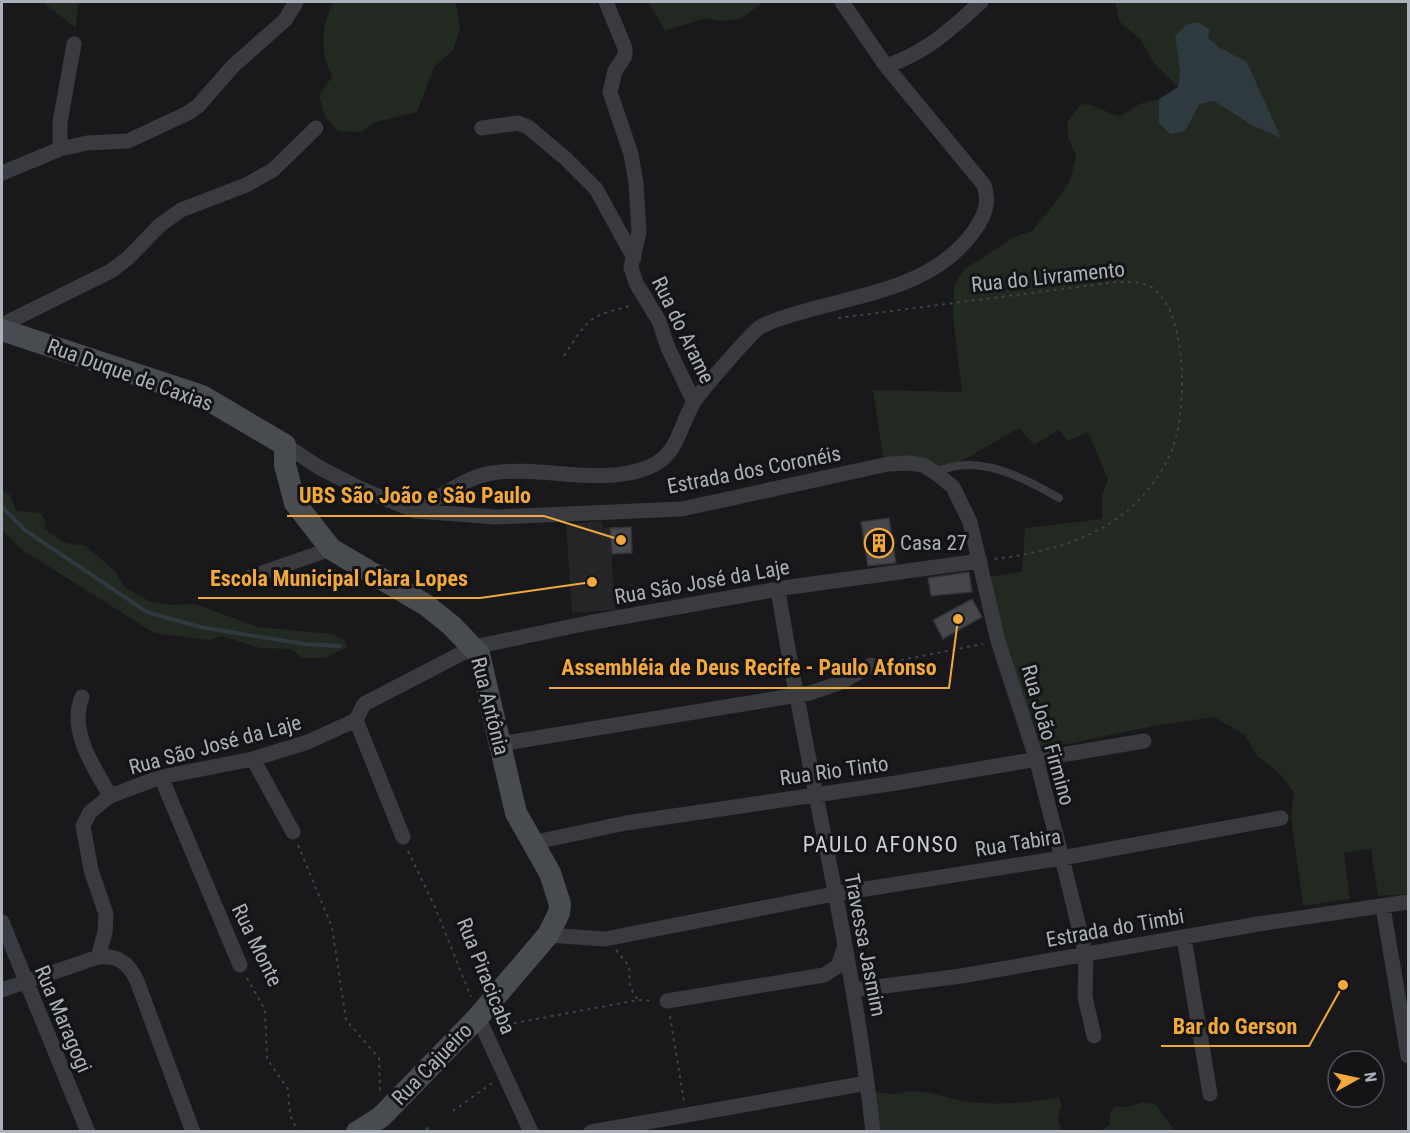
<svg xmlns="http://www.w3.org/2000/svg" width="1410" height="1133" viewBox="0 0 1410 1133" font-family="'Roboto Condensed',sans-serif">
<style>
.built{fill:#252528}
.green{fill:#212921}
.water{fill:#2f3940}
.lines{fill:none;stroke-linecap:round;stroke-linejoin:round}
.stream{stroke:#2f3940;stroke-width:4}
.building{fill:#45474b;stroke:#333337;stroke-width:1.5}
.path{stroke:#404247;stroke-width:2;stroke-dasharray:3 4.5;stroke-linecap:butt}
.lane{stroke:#3a3b40;stroke-width:8}
.street{stroke:#3a3b40;stroke-width:15}
.secondary{stroke:#484b50;stroke-width:22}
.labels{text-anchor:middle;stroke-width:6;stroke-linejoin:round;paint-order:stroke}
.street-label{font-size:21px;fill:#abb1bb;stroke:#141416}
.poi-label{font-size:21px;fill:#abb1bb;stroke:#141416;text-anchor:start}
.neighbourhood-label{font-size:22px;letter-spacing:1.5px;fill:#ccd0d7;stroke:#141416}
.leader{fill:none;stroke:#f2a83a;stroke-width:2}
.callout-dot{fill:#f2a83a;stroke:#141416;stroke-width:2}
.callout-label{font-size:22px;text-anchor:middle;font-weight:bold;fill:#f2a83a;stroke:#141416;stroke-width:6;stroke-linejoin:round;paint-order:stroke}
</style>
<rect width="100%" height="100%" fill="#19191b"/>
<path class="built" d="M602,521l1,7h7l5,82 -43,3 -6,-89z"/>
<path class="green" d="M43,2h35l-2,26z
M333,2h123l4,27 -7,21 -19,17 -17,45 -41,10 -15,10 -23,-1 -13,-14 -6,-22 13,-18c-13,-30 -11,-46 1,-75z
M649,2h115l-24,17 -19,2 -16,-3 -40,13z
M1115,2h293v892l-30,2 -7,-47 -27,4 6,46 -47,7 -12,-89 3,-24 -13,-18 -25,-20 -11,-20 -31,-18 -60,9 -116,24 -31,-100 -18,-73 33,-5 3,-44 77,-9v-24l6,-15 -20,-48 -20,9 -9,-11 -25,15 -15,-17 -71,41 -25,-11 -40,-1 -10,-67 89,2 -9,-75 1,-32 11,-16 51,-33 16,-5 24,-30 14,-20 6,-25 -8,-19 -1,-15 14,-18c16,0 25,10 40,12l18,-12 20,-5v24l26,8 15,-27 14,-3 37,24 29,12 -33,-75 -28,-15 -11,-9 2,-8 -24,-5 -11,11 5,36 -2,15 -24,-24 -14,-24 -21,-18z
M2,491l8,4 6,16 25,2 5,9 -2,7 21,14 21,3 29,25 9,16 25,14 22,4 24,-1 63,23 75,7 11,6 3,7 -22,11h-23l-11,-9 -31,-1 -38,-12 -13,4 -55,-7 -133,-84 -19,-19z
M910,1091c22,0 34,7 55,10 32,5 62,2 94,-4l3,8 -4,13 3,13h-181l-6,-39 21,2z
M1143,1102l12,2 20,27h-75l10,-6v-13l5,-5h12z"/>
<path class="water" d="M1198,22l12,8 -2,8 11,9 28,15 34,76 -30,-13 -37,-24 -14,3 -15,27 -15,3 -11,-11v-24l19,-12 2,-15 -5,-36 11,-11z"/>
<g class="lines">
<path class="stream" d="M2,507l24,24 121,81 53,15 104,17 36,2
M427,1129l1,3"/>
</g>
<path class="building" d="M889,518l7,45 -28,3 -7,-44z
M631,527l1,26 -20,1 -2,-26z
M969,572l3,20 -41,4 -3,-18z
M972,599l10,18 -39,22 -10,-19z"/>
<g class="lines">
<path class="path" d="M838,318l278,-36c10,0 21,-1 31,3 42,18 40,126 26,162 -6,16 -16,33 -28,46 -39,45 -95,59 -151,66
M564,356c25,-39 24,-39 69,-51
M886,663l97,-19
M298,845l34,82 14,93 33,38 1,35
M408,851l27,56 36,90
M616,950l13,16 1,21 8,13
M247,978l18,32 2,49 21,30 2,26 8,17
M670,1016l14,86
M499,1026l139,-26 15,1
M453,1111l39,-28"/>
<path class="lane" d="M934,471c11,-2 22,-6 33,-6 31,-1 66,18 92,33"/>
<path class="street" d="M606,2l19,46v8l-10,15 -5,21 21,62 5,29 3,49 -8,35 5,16 23,38 9,27 26,54
M886,66c41,-14 64,-36 95,-64
M482,128l36,-5 10,4 37,31 31,31 38,69
M60,149v-27l14,-78
M2,173l58,-24 27,-6 41,-2 60,-28 10,-7 35,-40 52,-46 11,-18
M2,325l109,-54 17,-13 32,-33 21,-15 65,-25 27,-15 43,-42
M285,445l35,23 41,21 55,22 79,6 187,-8 206,-45 22,-1 13,2 13,8 17,14 17,35 28,119 38,117 26,100 24,98 -1,41 9,39
M416,511c23,-13 49,-34 76,-38 50,-8 110,14 157,-6 30,-12 30,-41 45,-65 6,-10 58,-70 66,-75 16,-9 38,-14 56,-19 58,-16 121,-25 158,-77 11,-16 16,-28 10,-46l-98,-119 -44,-64
M250,577l81,-28
M778,590c29,181 75,359 95,542
M82,697c-14,34 12,70 28,99
M356,720l47,117
M500,744l310,-51 32,-11 29,-17
M253,759l40,73
M161,777l79,188
M531,843l95,-20 270,-40 248,-42
M1383,907l25,149
M2,922l86,210
M548,935l57,4 229,-45 228,-36 219,-40
M1184,938l26,156
M98,957l7,-25 1,-18 -15,-44 -8,-44 7,-14 20,-16 51,-19 92,-18 55,-17 48,-22 8,-16 110,-57 114,-24 202,-36 190,-26
M2,990l96,-33c20,-2 31,6 39,24l56,151
M854,990l107,-14 297,-52 150,-22
M667,1001l157,-26 14,-9 7,-20
M478,1017l53,115
M591,1132l276,-49"/>
<path class="secondary" d="M2,330l200,66 83,49v20l10,38 36,46 95,56 25,20 28,29 37,159 34,60 10,31 -1,9 -11,22 -70,82 -97,100 -24,15"/>
</g>
<defs>
<g id="building-ring" transform="scale(1.5)"><circle r="9.5" fill="#141416" stroke="#f2a83a" stroke-width="1.5"/><path d="M-4-6H4V6H1V3H-1V6H-4ZM-2.5-4.3h1.7v1.8h-1.7ZM.8-4.3h1.7v1.8H.8ZM-2.5-1h1.7V.8h-1.7ZM.8-1h1.7V.8H.8Z" fill="#f2a83a"/></g>
</defs>
<g fill-rule="evenodd">
<use href="#building-ring" x="879" y="543"/>
</g>
<g class="labels">
<g class="street-label">
<text transform="translate(1048 277) rotate(-6)" y="7">Rua do Livramento</text>
<text transform="translate(683 330) rotate(64)" y="7">Rua do Arame</text>
<text transform="translate(130 375) rotate(20)" y="7">Rua Duque de Caxias</text>
<text transform="translate(754 470) rotate(-11)" y="7">Estrada dos Coronéis</text>
<text transform="translate(702 582) rotate(-10)" y="7">Rua São José da Laje</text>
<text transform="translate(490 706) rotate(76)" y="7">Rua Antônia</text>
<text transform="translate(1048 735) rotate(74)" y="7">Rua João Firmino</text>
<text transform="translate(215 745) rotate(-15)" y="7">Rua São José da Laje</text>
<text transform="translate(834 771) rotate(-8)" y="7">Rua Rio Tinto</text>
<text transform="translate(1018 843) rotate(-9)" y="7">Rua Tabira</text>
<text transform="translate(1115 928) rotate(-10)" y="7">Estrada do Timbi</text>
<text transform="translate(257 945) rotate(64)" y="7">Rua Monte</text>
<text transform="translate(865 945) rotate(79)" y="7">Travessa Jasmim</text>
<text transform="translate(486 976) rotate(68)" y="7">Rua Piracicaba</text>
<text transform="translate(63 1019) rotate(67)" y="7">Rua Maragogi</text>
<text transform="translate(432 1064) rotate(-46)" y="7">Rua Cajueiro</text>
</g>
<g class="poi-label">
<text x="900" y="550">Casa 27</text>
</g>
<g class="neighbourhood-label">
<text x="881" y="852">PAULO AFONSO</text>
</g>
</g>
<path class="leader" d="M621 540L544 516H287M592 582L480 598H198M958 619L949 688H549M1343 985L1309 1046H1161"/>
<g class="callout-dot">
<circle cx="621" cy="540" r="6"/>
<circle cx="592" cy="582" r="6"/>
<circle cx="958" cy="619" r="6"/>
<circle cx="1343" cy="985" r="6"/>
</g>
<g class="callout-label">
<text x="415" y="503">UBS São João e São Paulo</text>
<text x="339" y="586">Escola Municipal Clara Lopes</text>
<text x="749" y="675">Assembléia de Deus Recife - Paulo Afonso</text>
<text x="1235" y="1034">Bar do Gerson</text>
</g>
<rect width="1410" height="1133" fill="none" stroke="#abb1bb" stroke-width="6"/>
<g transform="translate(1356 1079) rotate(82)"><circle r="28" fill="#141416" stroke="#505358" stroke-width="1.5"/>
<path d="M0-4.5L10 22L0 15L-10 22Z" fill="#f2a83a"/>
<text y="-9" font-size="16" font-weight="bold" text-anchor="middle" fill="#abb1bb">N</text>
</g>
</svg>
